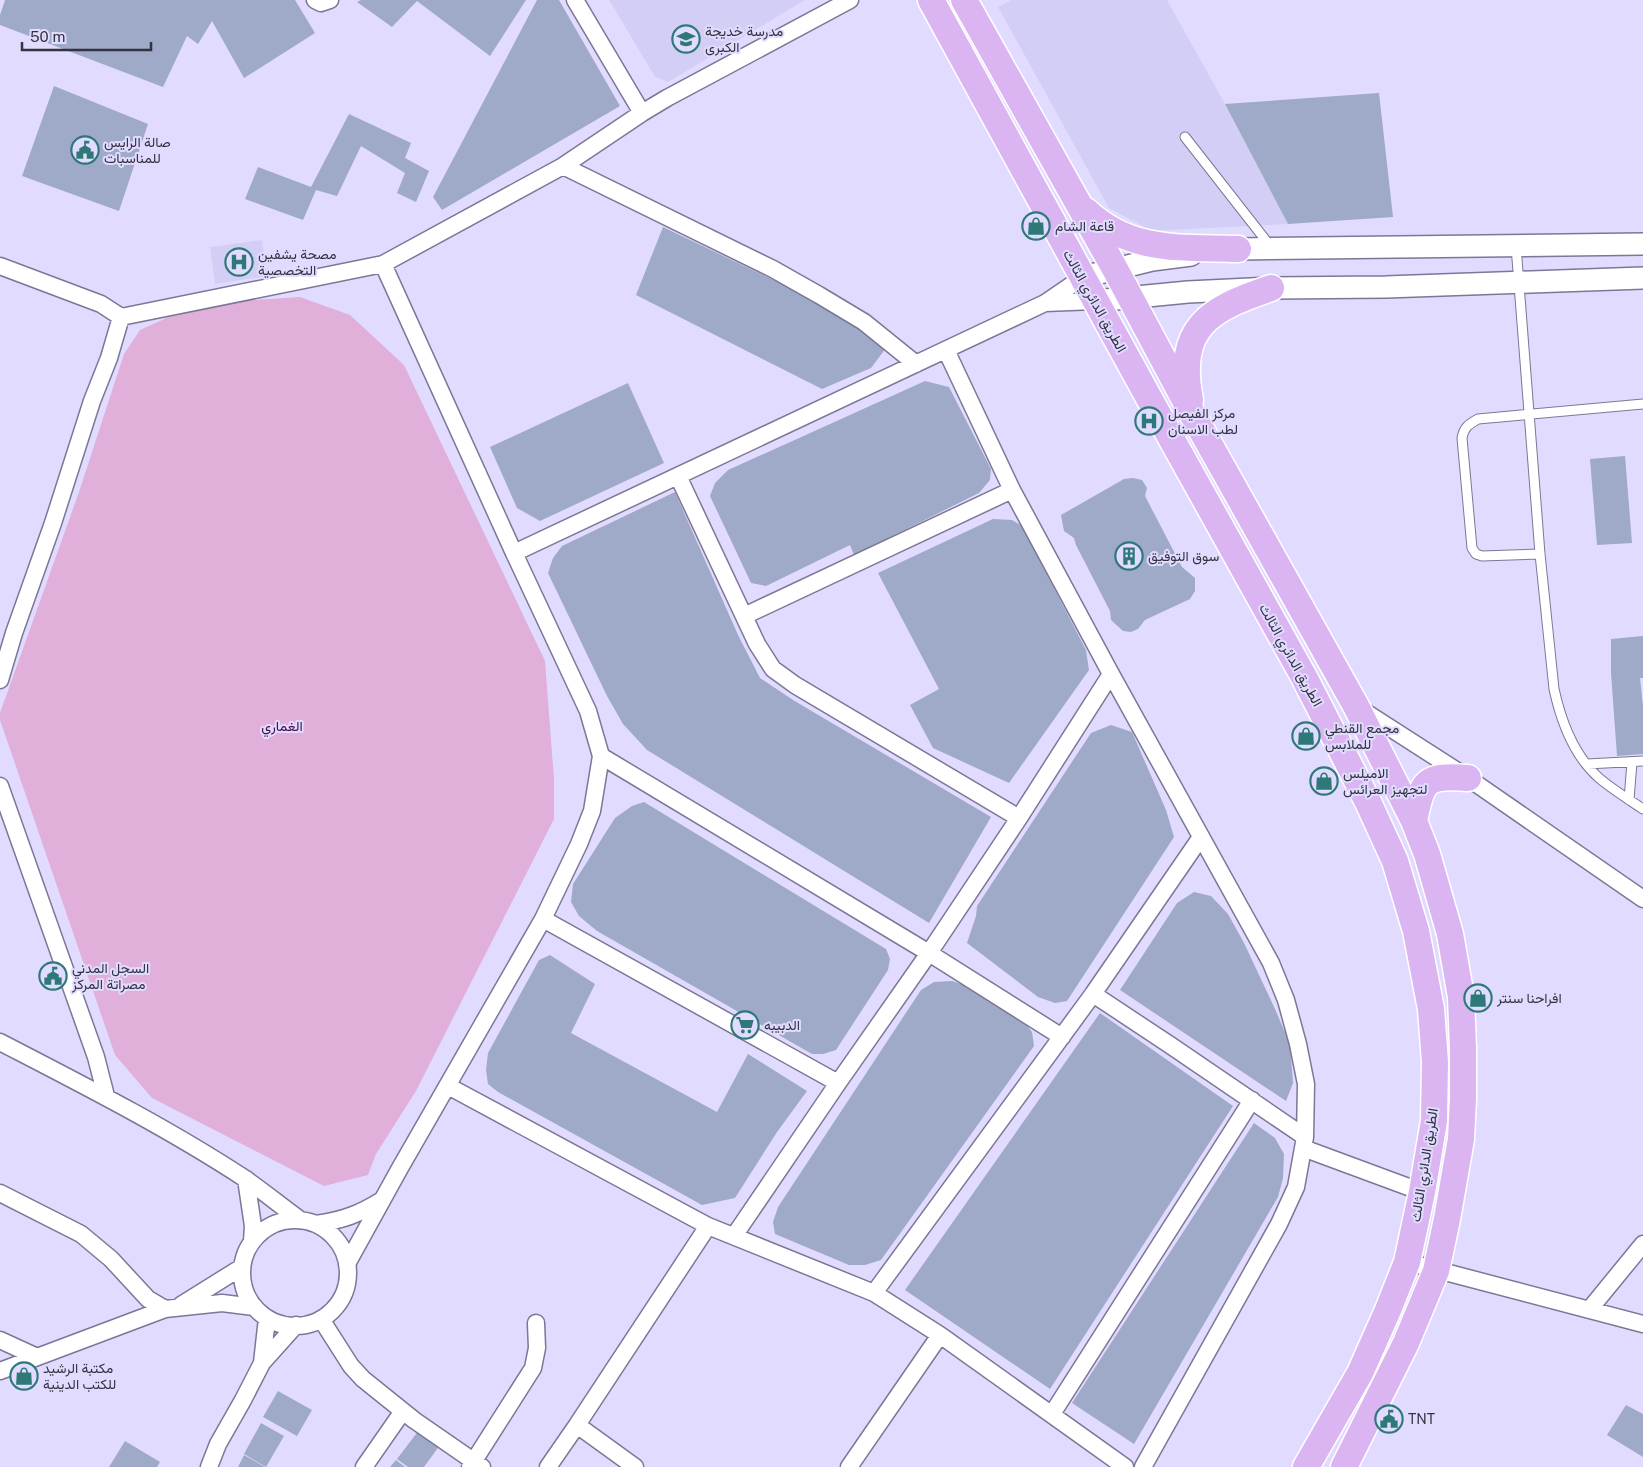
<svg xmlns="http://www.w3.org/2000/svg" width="1643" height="1467" viewBox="0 0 1643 1467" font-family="'Public Sans',Vazirmatn,sans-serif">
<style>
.built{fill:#d3cef5}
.green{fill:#e0afda}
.building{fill:#9fa9c8}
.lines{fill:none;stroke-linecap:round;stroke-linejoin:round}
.service-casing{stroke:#7b7795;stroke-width:11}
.minor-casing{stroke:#7b7795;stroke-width:19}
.tertiary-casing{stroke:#7b7795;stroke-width:24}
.primary-casing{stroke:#fff;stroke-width:29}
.service{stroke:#fff;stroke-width:9}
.minor{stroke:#fff;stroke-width:16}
.tertiary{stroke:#fff;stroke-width:21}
.primary{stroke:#dab5f2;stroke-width:26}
.labels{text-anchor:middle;stroke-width:4;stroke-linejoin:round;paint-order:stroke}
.poi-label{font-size:14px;fill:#33323f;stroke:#e1dcff;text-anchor:start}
.street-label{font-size:14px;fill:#33323f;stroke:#e1dcff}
.park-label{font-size:14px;fill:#480845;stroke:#e1dcff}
</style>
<rect width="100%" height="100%" fill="#e1dcff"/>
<path class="built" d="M609,0h196l-137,82 -13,-5z
M1011,0h156l58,104 63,120 -136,7 -43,-23 -111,-201z
M262,240l5,36 -52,8 -5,-37z"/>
<path class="green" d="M300,297l50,18 54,50 141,296 9,119v39l-138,272 -40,63 -8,21 -44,11 -172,-88 -37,-43 -115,-335v-7l79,-221 45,-138 16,-24 31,-14 67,-15z"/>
<path class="building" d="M5,0h290l20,33 -71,45 -32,-57 -14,23 -11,-8 -24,51 -163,-62v-10z
M361,0h165l-36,56 -73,-55 -25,26 -35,-25z
M537,0h22l61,106 -178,104 -9,-13z
M54,86l94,38 -29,87 -97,-35z
M1379,93l14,124 -105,7 -63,-120z
M349,114l62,29 -6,15 24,13 -13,31 -19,-9 8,-20 -44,-27 -24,50 -21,-6 -13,30 -58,-21 13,-32 53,20z
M663,227l169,81 54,40 -15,20 -49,21 -186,-94z
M925,381l24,6 42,82 -1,11 -11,13 -125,62 -4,-10 -84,41 -15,-3 -41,-87 5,-13 13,-13z
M628,383l36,80 -124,58 -23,-13 -27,-61z
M1625,456l7,87 -35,2 -7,-86z
M1133,478l9,2 5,8 -2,8 37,71 13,11v13l-5,8 -45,21 -7,9 -7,3 -8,-1 -12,-11 -1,-9 -34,-66 -2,-7 -10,-7 -3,-16 63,-36z
M675,492l63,143 22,43 33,22 198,117 -62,106 -282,-173 -24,-26 -16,-28 -59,-123 5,-15 9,-12z
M993,519l19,1 10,6 64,124 3,20 -80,113 -76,-35 -23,-43 29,-16 -61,-116z
M1643,636v42h-3l3,28v48l-26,2 -6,-83v-34z
M1111,725l21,7 34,78 8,27 -107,164 -12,2 -17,-6 -71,-54 9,-27 1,-10 114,-173z
M644,802l242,147 4,10 -2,11 -52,80 -13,4h-11l-215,-123 -18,-15 -8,-14 2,-18 42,-66 17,-12z
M1194,892l17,4 17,18 16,29 31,66 15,35 3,39 -7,18 -166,-111 57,-87z
M550,955l45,29 -24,49 146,79 31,-58 59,37 -30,41 -42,66 -33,7 -204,-113 -10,-8 -2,-14 2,-17 51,-93z
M952,981l12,4 59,35 9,12 2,14 -153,214 -16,5h-16l-74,-31 -2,-12 5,-15 143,-217 13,-8z
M1100,1013l133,93 -183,283 -145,-99z
M1254,1123l21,15 9,16 -1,24 -5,19 -144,247 -62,-41z
M278,1391l34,19 -15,26 -34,-19z
M1626,1405l17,9v43l-36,-22z
M261,1423l23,13 -18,31 -22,-13z
M419,1430l21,15 -16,22h-16l-11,-8z
M125,1441l35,21 -3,5h-48z
M244,1455l21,12h-27z
M396,1460l9,7h-15z"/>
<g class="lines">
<g class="service-casing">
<path id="service" d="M1185,137l86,110
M1516,246l24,308 14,135c7,32 19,66 45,89 13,11 29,21 44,31
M1540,554l-58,2 -6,-2 -4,-6 -10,-110c2,-11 7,-14 16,-19l165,-15
M1587,764l56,-3
M1629,800l3,-38"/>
</g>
<g class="minor-casing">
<path id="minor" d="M315,0l6,3 9,-3
M575,0l67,113
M563,166l210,103 46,26 45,27 52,42
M383,264l131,289
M0,266l101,38 20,13 262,-53 180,-98 79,-53 25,-15 183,-98
M1045,303l50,-2
M946,350l66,140 99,184 160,289 15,37 12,44 8,40 -1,53 -9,50 -17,37 -136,243
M678,476l79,168 16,25 22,16 224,133
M744,616l268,-126
M0,680l14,-47 39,-110 39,-122 17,-43 12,-41
M1359,708l109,70 175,121
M601,756l328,197 133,84
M0,786l96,271 10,39
M543,919l295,164
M1093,994l77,51 135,92
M0,1042c83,43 166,85 244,136 19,13 37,28 55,41
M448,1086l260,140 166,67 66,42 185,132
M1303,1148l119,44
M246,1179l7,47 -1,15
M0,1193l81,41 30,25 37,40 17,10
M242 1273a53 53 0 1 1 106 0a53 53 0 1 1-106 0Z
M316,1224c28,-4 43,-10 66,-24
M734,1236l104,-153 91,-130 90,-135 92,-144
M1407,1262l236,62
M347,1264l53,-96 143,-249 36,-75 13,-33 9,-55 -13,-45 -74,-158 531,-250 38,-26
M874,1293l219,-299 108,-157
M181,1305l61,-38
M1589,1310l54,-66
M321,1319l30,47 12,13 51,41 68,47
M0,1340l37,17
M262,1363l5,-45
M0,1371l165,-62 57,-6 32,4
M1052,1414l200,-314
M209,1467l9,-23 25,-44 19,-37 34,-38
M364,1467l39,-56
M470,1467l63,-99 4,-20 -1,-25
M548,1467l29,-42
M635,1467l-58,-42 131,-199
M849,1467l91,-132"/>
</g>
<g class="tertiary-casing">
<path id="tertiary" d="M1223,251l15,-2 405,-5
M1083,277l69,-17 39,-5
M1095,301l93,-9 83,-4 115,-1 257,-9"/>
</g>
<g class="primary-casing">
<path id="primary" d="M931,0l230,420 143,257 64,125 27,59 21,70 15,78 4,53 -1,59 -12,71 -15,70 -19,48 -28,63 -54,94
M964,0l151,269 78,146 163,291 58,115 13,33 23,80 11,63 2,51v51l-2,40 -14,80 -11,52 -30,72 -62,124
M1086,211c45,42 94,36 152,38
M1190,400c-14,-73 19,-91 81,-112
M1414,821c8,-41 11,-46 54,-43"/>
</g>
<use href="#service" class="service"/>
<use href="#minor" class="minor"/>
<use href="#tertiary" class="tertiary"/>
<use href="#primary" class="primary"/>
</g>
<defs>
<g id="school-ring" transform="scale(1.4375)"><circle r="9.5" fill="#e1dcff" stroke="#2e7878" stroke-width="1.5"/><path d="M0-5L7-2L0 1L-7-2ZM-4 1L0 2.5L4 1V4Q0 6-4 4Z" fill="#2e7878"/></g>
<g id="civic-ring" transform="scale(1.4375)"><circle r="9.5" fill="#e1dcff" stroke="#2e7878" stroke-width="1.5"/><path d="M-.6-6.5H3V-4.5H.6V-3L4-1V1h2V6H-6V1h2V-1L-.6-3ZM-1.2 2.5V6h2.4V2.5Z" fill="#2e7878"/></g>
<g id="shop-ring" transform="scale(1.4375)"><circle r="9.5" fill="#e1dcff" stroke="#2e7878" stroke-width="1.5"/><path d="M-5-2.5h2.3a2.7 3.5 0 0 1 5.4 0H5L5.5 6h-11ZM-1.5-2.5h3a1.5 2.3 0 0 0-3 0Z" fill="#2e7878"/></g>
<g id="hospital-ring" transform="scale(1.4375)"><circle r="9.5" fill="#e1dcff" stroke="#2e7878" stroke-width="1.5"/><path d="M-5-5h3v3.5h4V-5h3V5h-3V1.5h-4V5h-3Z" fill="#2e7878"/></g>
<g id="building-ring" transform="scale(1.4375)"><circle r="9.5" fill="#e1dcff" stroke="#2e7878" stroke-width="1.5"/><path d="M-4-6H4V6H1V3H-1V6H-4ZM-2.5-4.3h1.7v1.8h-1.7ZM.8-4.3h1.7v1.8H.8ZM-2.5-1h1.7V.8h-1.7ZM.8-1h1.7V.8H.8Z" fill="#2e7878"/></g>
<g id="supermarket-ring" transform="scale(1.4375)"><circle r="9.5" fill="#e1dcff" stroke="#2e7878" stroke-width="1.5"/><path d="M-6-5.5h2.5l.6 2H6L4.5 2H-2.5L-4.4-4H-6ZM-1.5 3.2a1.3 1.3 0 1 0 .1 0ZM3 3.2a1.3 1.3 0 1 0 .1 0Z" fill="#2e7878"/></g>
</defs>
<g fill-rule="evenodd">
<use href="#school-ring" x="686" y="39"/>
<use href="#civic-ring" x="85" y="150"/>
<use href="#shop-ring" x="1036" y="226"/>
<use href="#hospital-ring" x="239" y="262"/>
<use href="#hospital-ring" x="1149" y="421"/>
<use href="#building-ring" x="1129" y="556"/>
<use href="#shop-ring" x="1306" y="736"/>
<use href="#shop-ring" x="1324" y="781"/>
<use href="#civic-ring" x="53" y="976"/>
<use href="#shop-ring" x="1478" y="998"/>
<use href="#supermarket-ring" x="745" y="1025"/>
<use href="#shop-ring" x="24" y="1376"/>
<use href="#civic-ring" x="1389" y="1419"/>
</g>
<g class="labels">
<g class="poi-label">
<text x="705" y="36">مدرسة خديجة<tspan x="705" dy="16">الكبرى</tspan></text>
<text x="104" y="147">صالة الرايس<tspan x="104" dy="16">للمناسبات</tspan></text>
<text x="1055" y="231">قاعة الشام</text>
<text x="258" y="259">مصحة يشفين<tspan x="258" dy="16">التخصصية</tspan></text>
<text x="1168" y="418">مركز الفيصل<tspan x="1168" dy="16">لطب الاسنان</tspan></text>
<text x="1148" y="561">سوق التوفيق</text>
<text x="1325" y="733">مجمع القنطي<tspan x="1325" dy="16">للملابس</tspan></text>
<text x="1343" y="778">الاميلس<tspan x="1343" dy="16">لتجهيز العرائس</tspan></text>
<text x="72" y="973">السجل المدني<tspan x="72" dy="16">مصراتة المركز</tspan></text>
<text x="1497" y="1003">افراحنا سنتر</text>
<text x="764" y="1030">الدبيبه</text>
<text x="43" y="1373">مكتبة الرشيد<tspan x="43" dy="16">للكتب الدينية</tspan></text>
<text x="1408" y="1424">TNT</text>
</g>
<g class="street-label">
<text transform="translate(1095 301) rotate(61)" y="5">الطريق الدائري الثالث</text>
<text transform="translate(1291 655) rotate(61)" y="5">الطريق الدائري الثالث</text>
<text transform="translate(1424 1165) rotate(-81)" y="5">الطريق الدائري الثالث</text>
</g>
<g class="park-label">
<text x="282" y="731">الغماري</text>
</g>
</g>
<path d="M22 42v8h129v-8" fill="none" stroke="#33323f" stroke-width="2.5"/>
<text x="30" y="42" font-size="15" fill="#33323f" stroke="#e1dcff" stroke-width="4" paint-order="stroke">50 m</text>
</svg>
